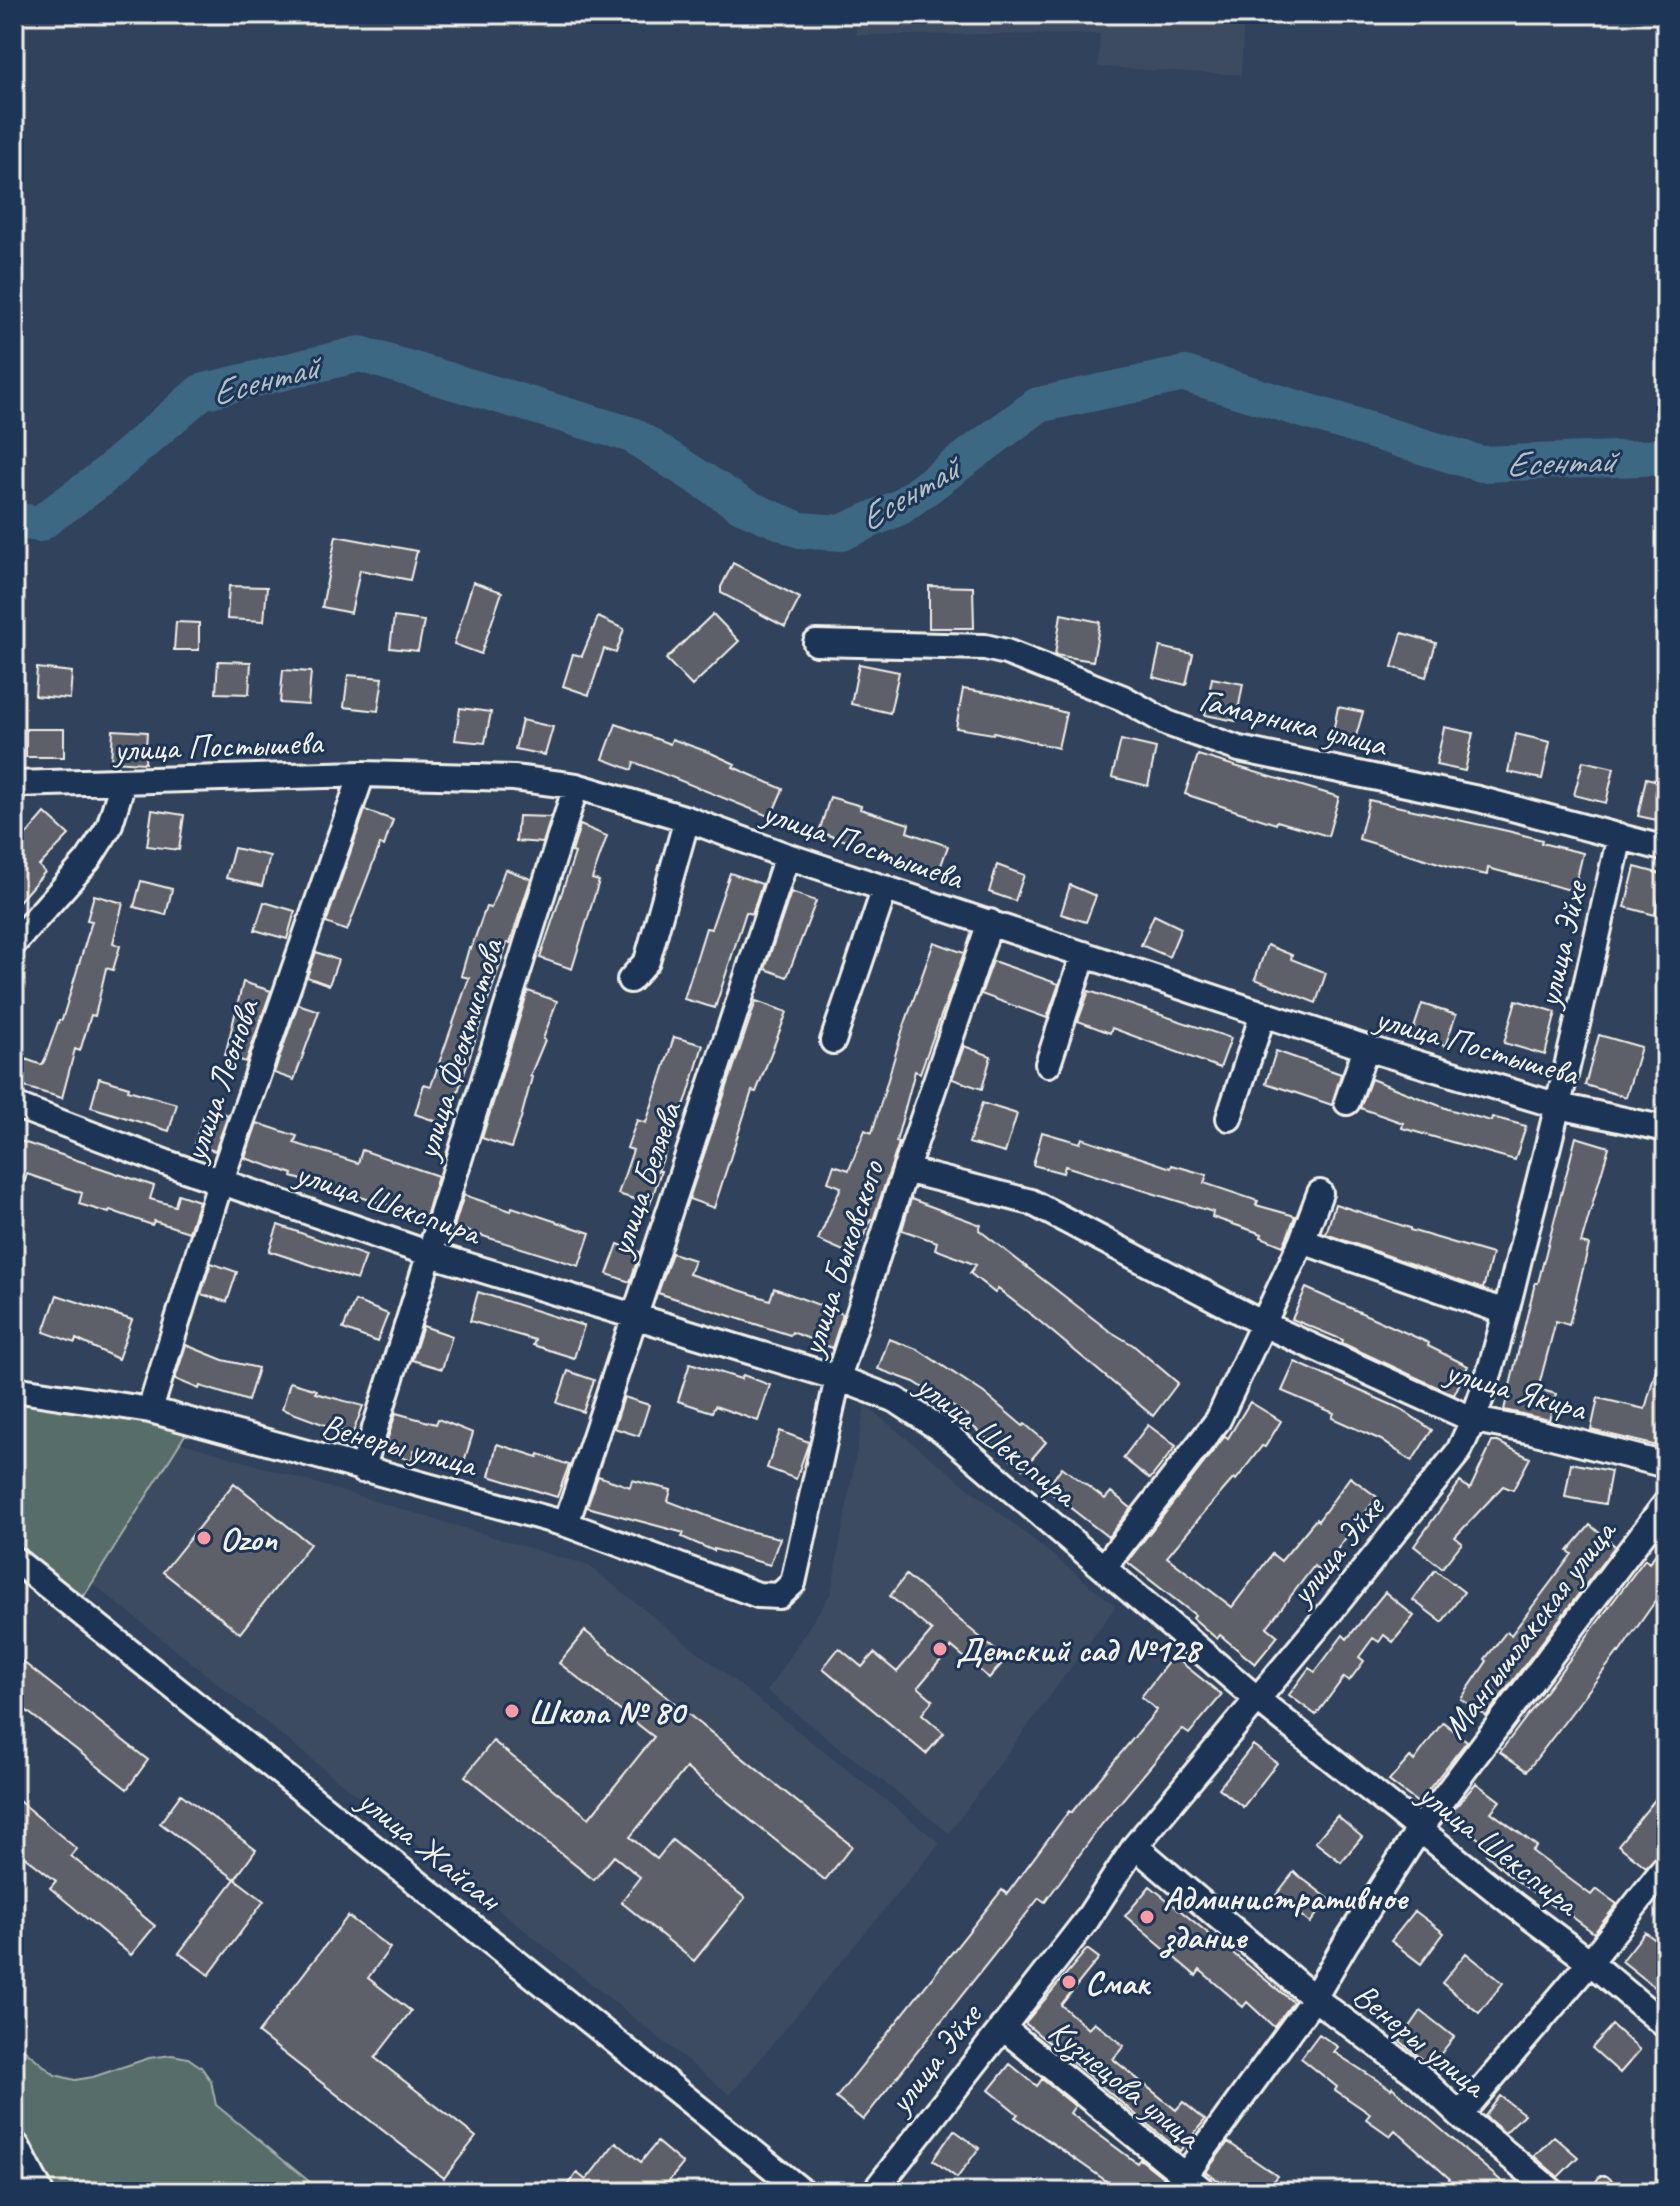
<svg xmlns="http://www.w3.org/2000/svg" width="1680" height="2206" viewBox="0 0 1680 2206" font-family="Caveat,sans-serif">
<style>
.built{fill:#3e4b60}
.green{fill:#566d6a;stroke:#a5afa9;stroke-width:2}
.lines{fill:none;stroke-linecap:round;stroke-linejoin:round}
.river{stroke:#3e6884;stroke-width:36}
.building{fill:#5d6068;stroke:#f4f1e8;stroke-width:2}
.minor-casing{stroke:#f4f1e8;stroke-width:30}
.major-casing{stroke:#f4f1e8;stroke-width:38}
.minor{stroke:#1d3557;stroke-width:24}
.major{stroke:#1d3557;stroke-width:32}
.poi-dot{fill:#ff9aa2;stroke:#1d3557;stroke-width:3}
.labels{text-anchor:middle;stroke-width:6;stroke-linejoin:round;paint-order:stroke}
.street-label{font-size:34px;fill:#f4f1e8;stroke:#1d3557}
.poi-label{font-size:34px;font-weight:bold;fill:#f4f1e8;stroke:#1d3557;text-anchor:start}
.water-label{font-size:36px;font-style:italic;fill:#b4c1c5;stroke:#1d3557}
</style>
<rect width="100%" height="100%" fill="#30425c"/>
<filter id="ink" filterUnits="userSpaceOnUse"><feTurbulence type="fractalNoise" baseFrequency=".0125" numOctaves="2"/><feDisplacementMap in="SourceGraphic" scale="16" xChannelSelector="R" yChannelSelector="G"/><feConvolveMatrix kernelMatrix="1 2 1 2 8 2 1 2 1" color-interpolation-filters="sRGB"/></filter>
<g filter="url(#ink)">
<path class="built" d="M856,14h388l-3,61 -143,-8 2,-33 -244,1z
M865,1405l251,201 -167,227 -182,-142 64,-98z
M180,1442l409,124 351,277 -210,252 -643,-516z"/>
<path class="green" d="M14,1393l179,29 -117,187 -62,-54z
M14,2041l41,34 20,5 18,-3 56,-19 23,-3 16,3 13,9 10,14 5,24 106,87h-270l-38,-74z"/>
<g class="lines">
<path class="river" d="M14,520l25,4 59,-43 103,-89 159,-38 272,81 111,71 57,24 41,3 59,-26 138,-102 147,-31 296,90 185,-7"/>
</g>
<path class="building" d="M336,536l81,15 -7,29 -50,-10 -9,43 -29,-6z
M733,563l67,35 -15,29 -64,-34v-6z
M473,582l29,10 -21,62 -27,-10z
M229,586l38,1 -3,34 -37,-2z
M929,586l44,1 1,41h-45z
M713,614l26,27 -47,45 -26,-27z
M1061,614l39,8 -7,39 -38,-6z
M394,617l30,4 -6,30 -28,-3z
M598,617l26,12 -8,24 -12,-4 -15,46 -26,-9 10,-32 9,2z
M176,622l23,1v27h-25z
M1402,633l34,10 -10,34 -34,-10z
M1160,647l33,7 -7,31 -33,-8z
M218,661l33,1 -2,32 -33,-1z
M859,664l40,8 -9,41 -39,-9z
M37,668l35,4 -2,27 -35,-3z
M283,670l28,2 -3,33 -28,-2z
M348,675l35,3 -5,33 -34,-4z
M1212,678l31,6 -7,37 -31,-6z
M963,689l37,6 66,18 -8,35 -64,-16 -1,2 -37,-6z
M1338,707l25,5 -10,34 -22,-4z
M460,708l31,4 -6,31 -30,-3z
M522,720l31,7 -8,28 -30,-6z
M616,724l54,20 2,-5 39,14 24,11 -2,3 50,22 -12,28 -137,-55 -2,8 -29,-11z
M1444,727l29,6 -8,38 -29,-6z
M26,729h38v28h-38z
M113,730l34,2 -2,31 -34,-2z
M1516,734l34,8 -8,37 -34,-7z
M1121,740l35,8 -8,38 -36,-9z
M1198,755l141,42 -11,39 -51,-15 -1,3 -91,-30z
M1583,761l31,7 -8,35 -32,-8z
M1646,778l20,5v39l-28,-6z
M830,797l31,9 -1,3 49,15 -2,8 41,14 -9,25 -120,-39z
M1369,800l143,32 30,8 -1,3 42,10 -9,38 -86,-23 -1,7 -32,-7 -96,-29z
M152,810l32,5 -5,35 -32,-4z
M365,810l28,10 -9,26 -4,-1 -33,86 -21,-8z
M45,813l24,22 -30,31 6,6 -31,35v-58z
M518,816l33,1 -8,26 -27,-2z
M580,825l27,11 -15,43 7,2 -27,88 -32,-11 35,-105 -3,-1z
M234,848l36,8 -8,30 -36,-8z
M997,865l27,10 -9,26 -26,-9z
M1635,867l30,8 -10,40 -30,-8z
M505,869l26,10 -21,64h-3l-60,182 -32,-11 9,-30 7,2 38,-108 -8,-2 8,-28 2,1 15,-42 5,1z
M730,873l32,11 -10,30 -6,-2 -31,96 -31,-9 22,-71 5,1z
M141,881l31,8 -6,26 -32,-8z
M1070,885l26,11 -10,26 -25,-8z
M791,892l25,9 -29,76 -22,-8z
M94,895l29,8 -10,40 7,3 -7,24 -7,-2 -11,48 -4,-1 -11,36 -5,-2 -13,49 -48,-14v-29l28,10 4,-8 13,-37h3l30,-99 -5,-1z
M264,902l31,9 -8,28 -32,-9z
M1154,915l27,13 -12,29 -28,-12z
M934,942l30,11 -44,120 -5,-2 -19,71 3,1 -26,77 -2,-1 -16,37 -37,-16 23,-53 -13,-5 6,-17 15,5 16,-40 7,3 30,-101z
M1267,945l25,10 -1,4 35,14 -10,30 -61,-24z
M316,952l22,8 -9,25 -22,-8z
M993,961l66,23 -12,34 -66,-24z
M243,982l28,9 -25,71 -21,-7z
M528,991l29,10 -14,38 2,1 -15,36 2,1 -11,41 -10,30 -29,-10z
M1089,991l142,47 -11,30 -108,-40 -2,5 -32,-12z
M1516,1000l40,12 -11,43 -41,-12z
M756,1001l31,11 -31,80 -4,-1 -38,117 -25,-9z
M298,1004l21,7 -25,69 -20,-7z
M1422,1004l34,11 -11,31 -33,-12z
M1599,1035l42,12 -15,50 -41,-12z
M674,1037l29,8 -15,50 -30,76h3l-11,33 -32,-10 15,-44 -6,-2 10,-28 9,3z
M964,1046l27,10 -9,33 -30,-10z
M1276,1051l65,23 -9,31 -66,-22z
M99,1078l30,9 -1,3 49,14 -8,27 -78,-24z
M1371,1079l77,30 43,12 1,-4 34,9 -11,34 -113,-32 1,-5 -43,-15z
M982,1103l35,11 -12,39 -36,-10z
M206,1108l22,7 -13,36 -21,-7z
M257,1123l40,13 -3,7 64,20 4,-13 76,26 -13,44 -28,-9 1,-3 -106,-31 1,-3 -48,-16z
M1042,1132l38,11 2,-5 89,30 1,-3 35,10 -3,8 54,18 -2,4 39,11 -7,19 -5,11 -22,-9 1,-3 -50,-17 1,-5 -148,-46 -2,7 -30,-8z
M1576,1137l33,10 -28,96 8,2 -20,80 -13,-4 -18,68 18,5 -7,26 -45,-10 31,-127h3z
M14,1139l140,47 -4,13 25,7 3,-12 21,7 -10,31 -35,-11 -2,4 -42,-15 -1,3 -30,-9 3,-11 -55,-19 -9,29h-4z
M464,1195l47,16 1,-4 78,26 -11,33 -125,-39z
M911,1199l70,26 -2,5 129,100 25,15 45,38 -25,33 -115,-96 -40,-31 -3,4 -25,-20 6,-8 -41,-16 2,-7 -35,-12z
M1335,1204l75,24v2l82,24 -9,35 -157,-55z
M278,1225l88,31 -9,24 -88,-29z
M618,1244l22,8 -10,30 -23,-8z
M672,1253l22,7 -5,14 81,26 4,-12 69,26 -11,34 -40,-16 -2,3 -132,-42z
M211,1263l26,9 -10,30 -26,-8z
M1306,1288l123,55 -1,3 40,20 -14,29 -112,-52 1,-3 -51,-21z
M478,1292l106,34 -10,32 -41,-13 2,-5 -65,-19z
M57,1295l75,25 -14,39 -42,-20 -1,4 -31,-11z
M355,1301l33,13 -11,28 -34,-13z
M423,1326l29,10 -10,33 -30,-9z
M889,1339l28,10 67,44 39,33 2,-2 21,18 -23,27 -58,-49 3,-4 -54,-34 -36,-13z
M186,1345l37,15 35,8 -10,33 -48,-15 -1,3 -24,-10z
M1661,1351h5v97l-75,-18 7,-32 47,11z
M1295,1362l106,47 31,21 -20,31 -31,-21 -49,-22 2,-5 -52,-22z
M690,1363l51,16 2,-4 27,10 -12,36 -43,-15 -3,6 -34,-11z
M568,1371l26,9 -11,32 -26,-9z
M290,1382l27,8 -2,3 48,13 -11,29 -70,-26z
M624,1397l25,8 -10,31 -25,-8z
M1250,1402l31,19 -16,26 -3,-1 -26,34 -2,-2 -27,31 -40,48 65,50 40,-53 9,7 35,-42 2,2 32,-44 27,20 -57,75 -6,-6 -47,61 11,9 -23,28 -35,-29 -3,4 -24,-21 2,-3 -68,-53 98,-126 3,2z
M396,1413l40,11 2,-5 35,14 -11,35 -48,-18 -3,11 -27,-11z
M1148,1425l28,21 -26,33 -27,-21z
M780,1431l29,11 -13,37 -29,-11z
M1492,1442h6l32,16 -17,32 -10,-4 -48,51 7,6 -20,25 -28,-22 46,-64 10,7z
M497,1444l41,13 1,-3 30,11 -12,32 -68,-21z
M1571,1463l40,8 -6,33 -40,-7z
M1062,1467l43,32 6,-7 20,16 -23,29 -62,-48z
M598,1476l32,11 2,-7 39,10 -3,11 76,29 36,8 -10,27 -56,-16v2l-32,-14 2,-4 -97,-26z
M234,1483l76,61 -70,89 -77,-61z
M1590,1525l25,21 -129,170 -25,-17 26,-38 -2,-2 22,-28 4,4 61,-81 -4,-3z
M1666,1540v46l-47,67 -1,-1 -91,119 -27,-19 145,-193 4,4z
M1435,1570l29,22 -22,30 -29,-22z
M906,1575l100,84 -17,19 -37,-31 -18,21 -16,19 15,13 -11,14 22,19 -18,21 -103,-86 16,-20 23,19 12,-14 23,19 35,-41 -42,-35z
M1385,1592l29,24 -21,26 -9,-7 -5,7 -6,-4 -14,19 5,4 -15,20 -5,-4 -28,38 -27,-20 20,-27 6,4 28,-37 4,4z
M585,1631l267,215 -27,34 -139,-112 -56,69 27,22 15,-19 73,58 -51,63 -73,-59 19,-25 -26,-21 -20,24 -129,-104 28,-35 96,77 65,-81 -95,-74z
M14,1655l134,105 -21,29 -113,-88z
M1173,1656l49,39 -33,39 -7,-5 -80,95 -57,78 -6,-4 -176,222 -27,-22 166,-208 5,4 62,-83 2,2 86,-103 -16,-13z
M1443,1722l24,19 -49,62 -29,-22 21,-24 4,4z
M1253,1745l24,18 -34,44 -24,-19z
M1476,1783l24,18 -9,11 46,34 -5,5 59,44 5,-6 21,15 -23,29 -35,-26 -2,2 -47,-33 -24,-22 4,-6 -41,-33z
M1666,1786v60l-20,21 -28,-22z
M181,1794l75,56 -21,29 -75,-56z
M14,1797l63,52 -6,7 84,70 -24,29 -81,-67 6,-7 -42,-33z
M1337,1816l25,21 -21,25 -26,-20z
M1294,1872l35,27 -19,24 -34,-28z
M235,1879l29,22 -55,74 -30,-22z
M1150,1886l143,116 -19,25 -27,-25 -4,5 -43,-37 -4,6 -71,-60z
M1415,1911l29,22 -23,31 -30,-23z
M348,1916l42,32 -22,30 43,33 -36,47 101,79 -32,41 -186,-145z
M1645,1932l21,16v48l-44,-35z
M1087,1949l12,9 -38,47 27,24 6,-7 30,24 -11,13 63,51 7,-8 22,18 -25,31 -155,-128z
M1466,1953l37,30 -24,30 -37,-30z
M1421,2011l33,26 -23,29 -31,-25z
M1612,2025l28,25 -20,23 -28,-25z
M1319,2034l19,13 -4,5 57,37 1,-2 122,105h-54l-12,-10 2,-3 -55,-49 -5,6 -24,-17 4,-5 -35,-24 2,-3 -36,-29z
M1010,2064l27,22 5,-7 33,27 -5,7 67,50 3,-4 24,19 -9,14h-33l-107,-75 3,-3 -29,-24z
M1500,2096l24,18 -19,19 -20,-17z
M954,2130l25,18 -22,30 -24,-18z
M1554,2136l24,21 -20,20 -24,-21z
M616,2142l25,20 16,-20 26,22 -23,28h-98l15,-19 9,7z
M1228,2142l49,34 -13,16h-29l-29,-20z
M1600,2176h7l18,16h-37z"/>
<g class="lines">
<g class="minor-casing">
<path id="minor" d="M816,643l169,4 21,5 117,46 44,25 72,26 239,50 188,50
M14,784l348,-10 152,4 62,8 111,33 100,37 579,192 193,58 107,23
M14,943l74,-83 21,-33 14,-45
M630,980l17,-19 40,-142
M833,1041l52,-153
M1048,1064l36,-110
M1347,1102l19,-54
M14,1105l153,58 263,91 408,124 58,22 47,31 314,268 257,206 76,57 76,64
M1229,1118l34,-104
M905,1170l126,32 234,123 209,95 58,11 134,34
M1302,1241l18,-48
M14,1389l136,21 416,114 192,71 21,1 14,-13 45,-205 58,-180 94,-276
M150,1410l71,-230 141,-406
M362,1470l214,-684
M566,1524l221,-668
M14,1559l789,633
M1104,1567l114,-147 84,-179 203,71
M1135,1846l179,152 105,78 41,39 93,77
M1002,2027l203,165
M1460,2115l130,-153 76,-96
M874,2192l212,-271 49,-75 195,-234 129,-161c32,-66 46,-137 64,-208 36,-135 66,-271 97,-407
M1173,2192l141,-194 32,-55 73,-113 247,-327"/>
</g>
<g class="major-casing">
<path id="major" d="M14,2149l22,43"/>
</g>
<use href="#minor" class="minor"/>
<use href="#major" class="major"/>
</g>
</g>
<g class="poi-dot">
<circle cx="204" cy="1538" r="8"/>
<circle cx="940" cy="1649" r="8"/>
<circle cx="512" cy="1711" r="8"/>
<circle cx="1147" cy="1917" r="8"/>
<circle cx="1069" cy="1982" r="8"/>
</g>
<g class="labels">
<g class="street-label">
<text transform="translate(1293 721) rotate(14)" y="12">Гамарника улица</text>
<text transform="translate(218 745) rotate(-2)" y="12">улица Постышева</text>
<text transform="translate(863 844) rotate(19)" y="12">улица Постышева</text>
<text transform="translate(1561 944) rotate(-77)" y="12">улица Эйхе</text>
<text transform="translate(1477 1045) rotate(16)" y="12">улица Постышева</text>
<text transform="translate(458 1049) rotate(-73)" y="12">улица Феоктистова</text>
<text transform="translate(220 1080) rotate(-71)" y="12">улица Леонова</text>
<text transform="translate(644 1179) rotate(-71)" y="12">улица Беляева</text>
<text transform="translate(388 1202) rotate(19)" y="12">улица Шекспира</text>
<text transform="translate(841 1258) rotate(-72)" y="12">улица Быковского</text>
<text transform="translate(1516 1389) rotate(16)" y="12">улица Якира</text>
<text transform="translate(997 1439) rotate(38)" y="12">улица Шекспира</text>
<text transform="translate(399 1444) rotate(15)" y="12">Венеры улица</text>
<text transform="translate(1336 1550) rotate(-51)" y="12">улица Эйхе</text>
<text transform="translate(1528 1629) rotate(-53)" y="12">Мангышлакская улица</text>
<text transform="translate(1499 1848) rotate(38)" y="12">улица Шекспира</text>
<text transform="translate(430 1849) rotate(39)" y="12">улица Жайсан</text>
<text transform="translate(1420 2039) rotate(39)" y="12">Венеры улица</text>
<text transform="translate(934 2058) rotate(-52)" y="12">улица Эйхе</text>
<text transform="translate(1125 2083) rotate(39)" y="12">Кузнецова улица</text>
</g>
<g class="poi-label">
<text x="220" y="1550">Ozon</text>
<text x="956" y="1661">Детский сад №128</text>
<text x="528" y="1723">Школа № 80</text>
<text x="1163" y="1909">Административное<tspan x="1163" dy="39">здание</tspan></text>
<text x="1085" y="1994">Смак</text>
</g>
<g class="water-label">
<text transform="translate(264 379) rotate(-15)" y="13">Есентай</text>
<text transform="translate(1560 461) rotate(-2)" y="13">Есентай</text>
<text transform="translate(908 493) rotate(-31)" y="13">Есентай</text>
</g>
</g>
<rect width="1680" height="2206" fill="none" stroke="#1d3557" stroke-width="48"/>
<rect x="24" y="24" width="1632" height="2158" fill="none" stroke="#f4f1e8" stroke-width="3" filter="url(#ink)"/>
</svg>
